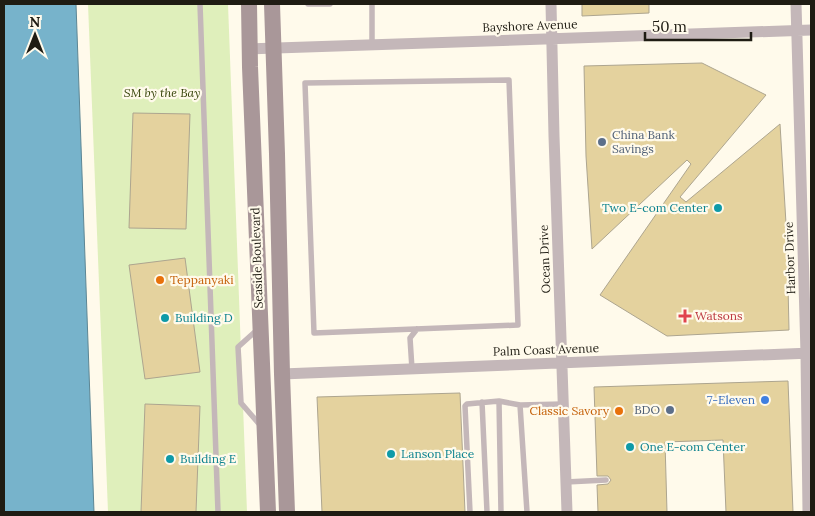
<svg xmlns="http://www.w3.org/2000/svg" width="815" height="516" viewBox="0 0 815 516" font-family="Lora,serif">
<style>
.green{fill:#dfefbb}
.water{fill:#77b3cb;stroke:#5d8694}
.building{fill:#e4d29e;stroke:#ada58f}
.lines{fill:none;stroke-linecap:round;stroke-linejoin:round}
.lane{stroke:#c4b7b9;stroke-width:5.5}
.street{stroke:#c4b7b9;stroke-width:11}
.secondary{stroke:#a99799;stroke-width:16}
.service-dot{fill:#5c6f8a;stroke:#fffaeb;stroke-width:2}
.culture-dot{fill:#0f9aa8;stroke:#fffaeb;stroke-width:2}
.food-dot{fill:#e8710a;stroke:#fffaeb;stroke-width:2}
.health-dot{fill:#e0444e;stroke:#fffaeb;stroke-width:2}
.shop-dot{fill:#3f7fe0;stroke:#fffaeb;stroke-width:2}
.labels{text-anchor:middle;stroke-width:4.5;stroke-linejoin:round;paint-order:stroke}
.street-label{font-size:12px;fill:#1f1c13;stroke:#fffaeb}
.park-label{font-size:12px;font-style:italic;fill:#364308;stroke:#fffaeb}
.service-label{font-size:12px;fill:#4e5e75;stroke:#fffaeb;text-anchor:start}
.culture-label{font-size:12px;fill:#0d838f;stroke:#fffaeb;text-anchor:start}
.food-label{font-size:12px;fill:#c56008;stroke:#fffaeb;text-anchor:start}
.health-label{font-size:12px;fill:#be3a42;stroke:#fffaeb;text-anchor:start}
.shop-label{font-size:12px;fill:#366cbe;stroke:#fffaeb;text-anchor:end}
</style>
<rect width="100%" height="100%" fill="#fffaeb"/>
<path class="green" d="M88,4h140l19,508h-139z"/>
<path class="water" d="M4,4h72l18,508h-90z"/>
<path class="building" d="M582,4h67v9l-67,3z
M702,63l64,32 -86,102 6,5 94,-78 7,116 2,90 -122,6 -67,-41 91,-131 -4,-4 -95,89 -6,-93 -2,-90z
M133,113l57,1 -4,115 -57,-1z
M185,258l15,114 -55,7 -16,-114z
M788,381l5,131h-67l-3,-72 -58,2 2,70h-69l-1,-27 11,-1 3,-4 -3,-4h-11l-3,-89z
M460,393l5,119h-143l-5,-115z
M145,404l55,2 -4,106h-55z"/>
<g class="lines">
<path class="lane" d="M200,4l18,508
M308,4h22
M372,4v41
M509,80l9,245 -204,8 -9,-250z
M257,330l-19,17 3,56 19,22
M412,369l-2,-31 7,-9
M499,401l2,111
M482,402l5,110
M520,405l7,107
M566,482l40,-2
M470,512l-5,-106 2,-2 32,-3 21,4 43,-1"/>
<path class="street" d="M551,4l3,132 13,376
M796,4l10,349 2,159
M250,49l561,-19
M282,374l529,-21"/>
<path class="secondary" d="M249,4l1,63 18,445
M272,4l5,150 5,220 5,138"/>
</g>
<g class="service-dot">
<circle cx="602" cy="142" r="5"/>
<circle cx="670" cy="410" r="5"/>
</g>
<g class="culture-dot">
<circle cx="718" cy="208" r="5"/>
<circle cx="165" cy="318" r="5"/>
<circle cx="630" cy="447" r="5"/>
<circle cx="391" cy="454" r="5"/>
<circle cx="170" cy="459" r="5"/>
</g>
<g class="food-dot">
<circle cx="160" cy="280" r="5"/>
<circle cx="619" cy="411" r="5"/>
</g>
<path class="health-dot" d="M682.5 308.5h5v5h5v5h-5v5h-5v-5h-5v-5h5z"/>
<circle class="shop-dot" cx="765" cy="400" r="5"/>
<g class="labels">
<g class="street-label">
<text transform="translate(530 26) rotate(-2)" y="4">Bayshore Avenue</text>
<text transform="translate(257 258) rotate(-92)" y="4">Seaside Boulevard</text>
<text transform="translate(790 258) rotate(-92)" y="4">Harbor Drive</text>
<text transform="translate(545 259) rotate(-92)" y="4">Ocean Drive</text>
<text transform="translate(546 350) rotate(-2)" y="4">Palm Coast Avenue</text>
</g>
<g class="park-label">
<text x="162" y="97">SM by the Bay</text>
</g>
<g class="service-label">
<text x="612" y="139">China Bank<tspan x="612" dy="14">Savings</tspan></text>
<text x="660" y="414" text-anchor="end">BDO</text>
</g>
<g class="culture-label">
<text x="708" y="212" text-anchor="end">Two E-com Center</text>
<text x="175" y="322">Building D</text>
<text x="640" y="451">One E-com Center</text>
<text x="401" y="458">Lanson Place</text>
<text x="180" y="463">Building E</text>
</g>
<g class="food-label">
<text x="170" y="284">Teppanyaki</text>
<text x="609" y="415" text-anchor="end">Classic Savory</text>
</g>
<g class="health-label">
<text x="695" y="320">Watsons</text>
</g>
<g class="shop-label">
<text x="755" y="404">7-Eleven</text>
</g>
</g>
<rect width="815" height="516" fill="none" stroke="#1f1c13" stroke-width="10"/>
<g transform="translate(35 35)" stroke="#fffaeb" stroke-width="4" paint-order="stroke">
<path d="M0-4L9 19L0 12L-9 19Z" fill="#1f1c13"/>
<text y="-8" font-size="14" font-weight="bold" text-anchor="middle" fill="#1f1c13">N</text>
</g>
<path d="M645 32v8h106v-8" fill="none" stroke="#1f1c13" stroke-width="2.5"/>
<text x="652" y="32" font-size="15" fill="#1f1c13" stroke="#fffaeb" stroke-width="4" paint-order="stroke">50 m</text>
</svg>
